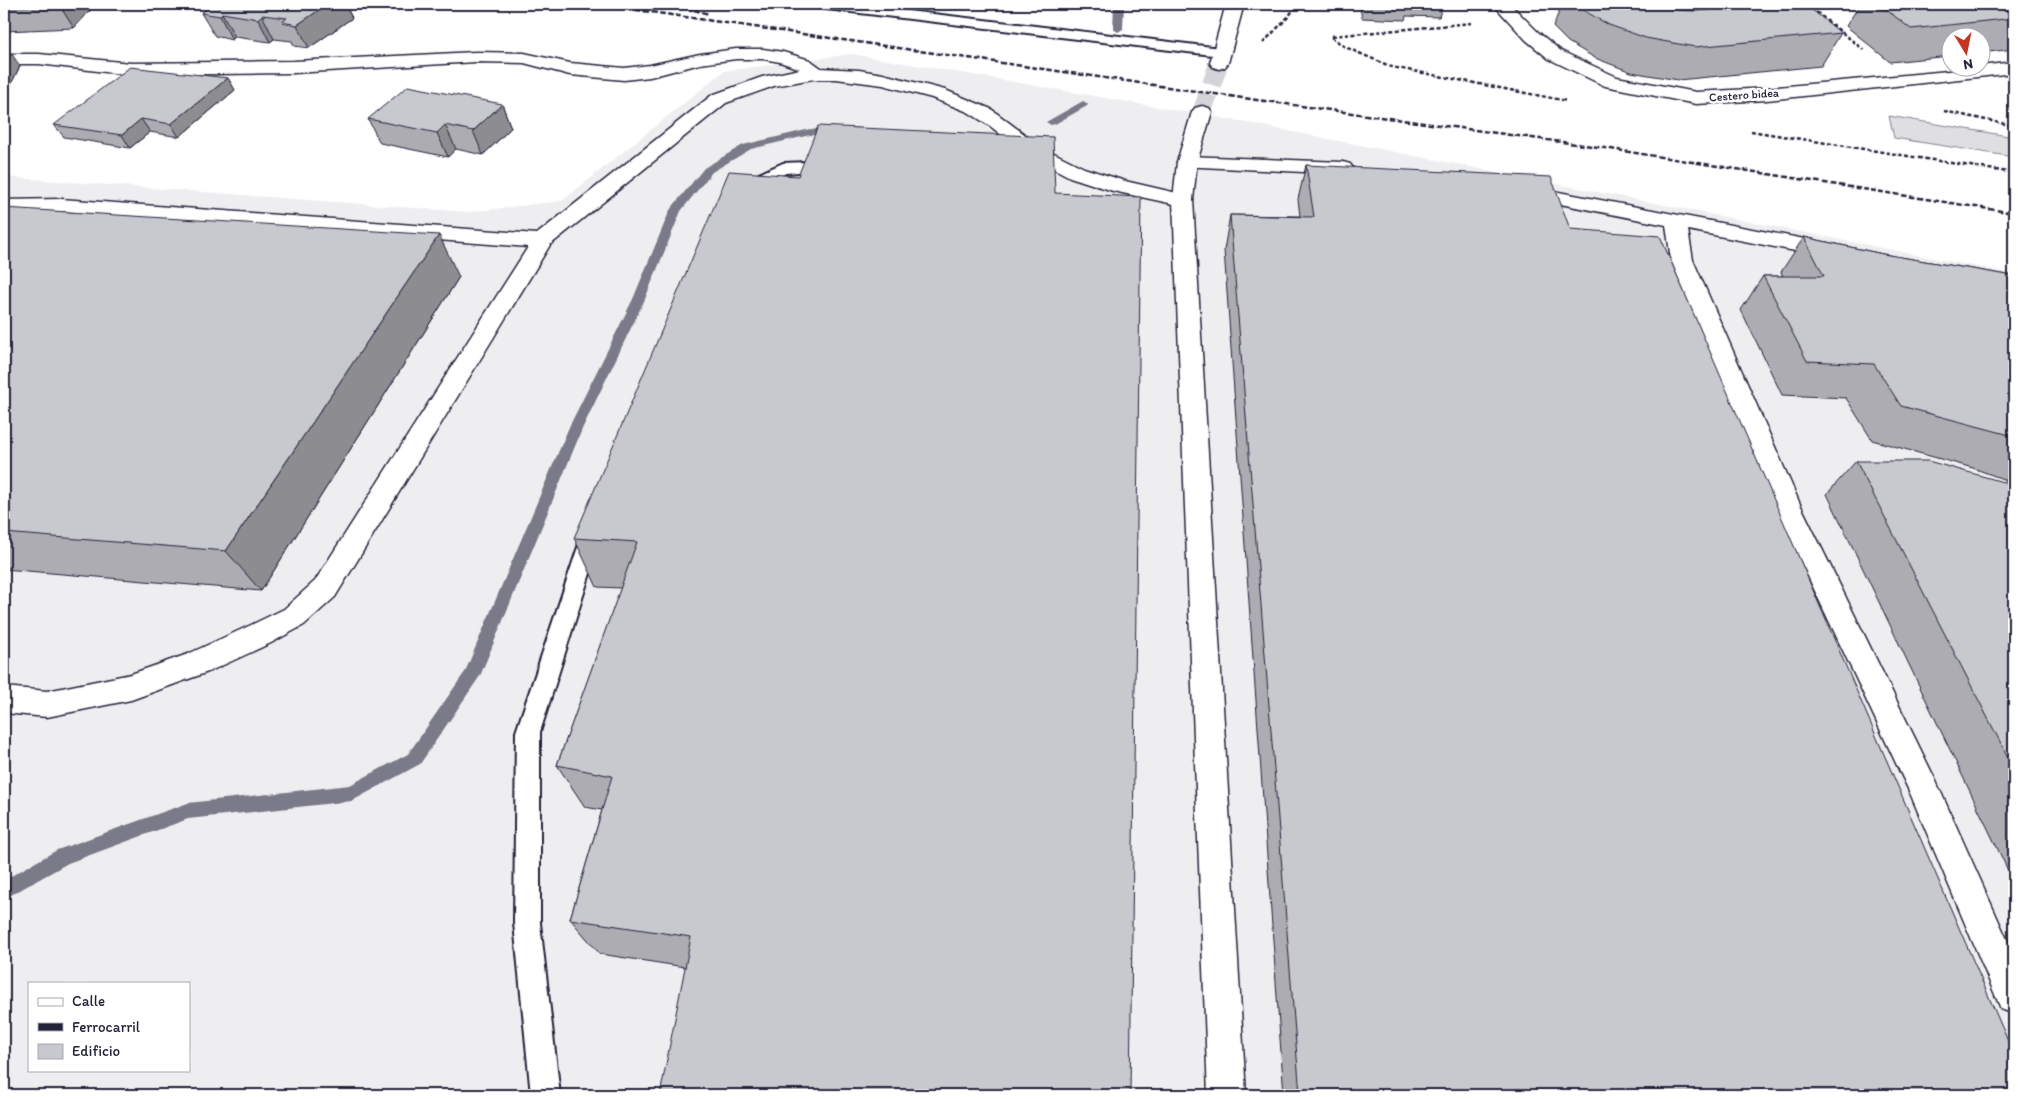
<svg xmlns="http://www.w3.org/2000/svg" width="2018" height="1099" viewBox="0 0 2018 1099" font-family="Itim,sans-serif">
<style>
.built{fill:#eeeef1;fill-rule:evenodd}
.green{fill:#dfdfe2;stroke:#80808e}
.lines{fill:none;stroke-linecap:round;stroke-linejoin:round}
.stream{fill:#7a7a88;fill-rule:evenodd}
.secondary-tunnel{stroke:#d3d3d8;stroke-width:19;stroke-dasharray:19 10;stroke-linecap:butt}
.lane-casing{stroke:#22223b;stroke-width:4}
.street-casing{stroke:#22223b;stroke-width:3}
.secondary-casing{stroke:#22223b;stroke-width:3}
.path{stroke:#22223b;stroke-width:2.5;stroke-dasharray:4 2.5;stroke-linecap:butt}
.lane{fill:#fff;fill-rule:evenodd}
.street{fill:#fff;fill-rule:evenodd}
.secondary{fill:#fff;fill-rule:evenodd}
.rail{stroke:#22223b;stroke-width:2.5;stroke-dasharray:5.5 2.5;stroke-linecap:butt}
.wall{fill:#acacb2;stroke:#22223b}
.shaded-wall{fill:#8c8c91;stroke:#22223b}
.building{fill:#c8c8cf;stroke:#22223b}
.labels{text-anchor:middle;stroke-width:5;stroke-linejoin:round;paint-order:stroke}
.far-street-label{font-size:12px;fill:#22223b;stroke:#fff}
</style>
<rect width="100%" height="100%" fill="#fff"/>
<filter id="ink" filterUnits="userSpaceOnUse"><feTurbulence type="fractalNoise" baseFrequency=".02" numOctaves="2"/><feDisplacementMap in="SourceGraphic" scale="10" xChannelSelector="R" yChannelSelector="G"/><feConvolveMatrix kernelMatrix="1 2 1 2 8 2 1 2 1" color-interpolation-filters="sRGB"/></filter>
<g filter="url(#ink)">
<path class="built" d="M852,54l386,67 776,153v821h-2010v-918l464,35 94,-11 162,-130zM29,983h160v87h-160z"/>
<path class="green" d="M1889,116l125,21v20l-120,-19z"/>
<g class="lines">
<path class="stream" d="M1114,4h10l-1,25 -5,3 -5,-3z
M1083,101l5,3 -1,2 -32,18 -4,1 -5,-3z
M810,129l25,2 5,3 -5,3 -25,-2 -59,14 -39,23 -31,39 -36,88 -62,128 -103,249 -60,88 -68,37 -164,18 -120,44 -64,36v-19l53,-30 131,-47 162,-18 58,-31 57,-82 104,-245 64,-128 37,-89 34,-42 39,-23z"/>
<path class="secondary-tunnel" d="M1202,112l17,-49"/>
<g class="lane-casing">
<path id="lane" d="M820,4h29l372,44 7,4 -7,4 -395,-47 -5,-1z
M830,161l6,2 2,3 -2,3 -50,4 -41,18 -6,-2 -2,-3 2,-3 44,-20z
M593,524l7,2 3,6 -63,200v191l20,172h-29l-17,-172 2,-191 67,-200 3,-6z"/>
</g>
<g class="street-casing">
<path id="street" d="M1493,4h17l28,28 23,19 56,26 79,15 71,-4 213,-20v-2l34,-4v11l-247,27 -71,4 -91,-18 -56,-27 -23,-19z
M736,49h27l20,3 27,8 11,8 38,2 24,4 62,16 46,19 49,37 44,22 41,13 65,15 3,4 -3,4 -7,2 -70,-15 -43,-14 -44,-23 -36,-28 -22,-14 -36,-14 -49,-13 -47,-6h-23l-39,7 -48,17 -176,142 -215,352 -31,28 -33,18 -63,29 -77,28 -84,17 -43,-4v-26l43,4 84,-17 57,-20 63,-29 33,-16 31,-28 213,-334 -467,-36 -57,1v-12l57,-1 476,35 175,-139 50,-18 38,-8 -20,-7 -17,-3h-27l-36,5 -50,13 -26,3 -54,-5 -46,-12 -48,-1 -182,11 -163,2 -92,-11h-35v-10h35l92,9 163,-2 182,-9 48,1 46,10 54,5 26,-3 50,-11z
M1187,156l156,6 7,2 3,4 -3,4 -7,2 -163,-8 -3,-4 3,-4z
M1522,185l314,60 8,2 3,5 -3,5 -8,2 -148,-29 5,30 107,244 135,275 79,176v59l-13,-5 -91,-216 -136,-289 -103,-244 -5,-35 -151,-30 -3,-4 3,-4z"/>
</g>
<g class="secondary-casing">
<path id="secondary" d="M1226,4h18l-16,59 -3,4 -6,2 -6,-2 -3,-4z
M1202,106l7,2 3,4 -15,50 -4,38 53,895h-38l-35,-895 4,-38 15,-50 3,-4z"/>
</g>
<path class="path" d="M1806,4l58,46
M1655,5l14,-1
M1332,36l140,-13
M1331,37l14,10 47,20 175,34
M1263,43l26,-27 8,-12
M1944,111l70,15
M1751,131l263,42"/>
<use href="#lane" class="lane"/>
<use href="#street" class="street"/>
<use href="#secondary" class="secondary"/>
<path class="rail" d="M596,4l647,94 355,49 416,66
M671,4l38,10"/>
</g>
<path class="wall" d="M4,4h92l-22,24 -70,3z
M222,4h123l7,14 -43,30 -15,-2 -2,-5 -18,-2 -4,3 -35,-5 -3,3 -17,-4 -14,-23z
M1359,4h84l-4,13 -33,-1 -1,4 -43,-2z
M1532,4h27l-25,2z
M1562,4h93l22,6 164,23 -20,33 -143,14 -47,-8 -36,-14 -27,-16 -15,-15z
M1860,4h154v45l-34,4v-15h-30v18l-60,6 -44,-36z
M4,53l16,13 -12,24h-4z
M228,78l7,12 -56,47 -29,-5 -20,16 -66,-11 -10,-12z
M502,104l9,24 -28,27 -27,-6 -8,8 -68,-14 -12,-24z
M1053,137l-368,830 -85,-13 -30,-35 32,-109 -17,-3 -28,-42 64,-177 -24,-1 -23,-49 224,-362z
M1306,165l264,64 444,866h-730l-60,-845 6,-35 70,1 -2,-17z
M4,208l455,69 -198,314 -257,-22z
M1804,237l79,17 131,22v207l-41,-15 -101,-28 -26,-42 -64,-3 -41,-85 22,-34h20l-2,-4z
M1856,461l158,24v398l-187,-389z"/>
<path class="shaded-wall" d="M60,4h36l-22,24 -15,-23z
M328,4h17l7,14 -43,30 -12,-23z
M222,13l13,24 -3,3 -12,-24z
M262,15l12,24 -4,3 -12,-23z
M11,53l9,13 -12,24 -4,-6v-16z
M228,78l7,12 -56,47 -8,-13z
M502,104l9,24 -28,27 -10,-24z
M141,119l9,13 -20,16 -8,-13z
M445,125l11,24 -8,8 -11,-24z
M439,235l20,42 -198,314 -35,-40z"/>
<path class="building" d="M4,4h56l-1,1 -55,2z
M213,4l9,1v-1h106l-31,21 -15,-3 5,-4 -25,-3 -4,4 -36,-6 -2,3 -19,-3z
M1576,4h79l22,6 19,1 79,-7h30l36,29 -146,14 -49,-9 -37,-13 -28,-16z
M1879,4h135v14l-103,11z
M4,53h7l-7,15z
M130,67l98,11 -57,46 -30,-5 -19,16 -68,-10z
M408,86l94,18 -29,27 -28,-6 -8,8 -69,-14z
M818,126l235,11 2,56 86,4 -11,898h-470l31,-158 -121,-18 42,-143 -55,-11 80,-223 -63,-4 155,-367 69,5z
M1306,165l245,12 19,52 90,7 354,819v40h-714l-70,-880 84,2z
M4,208l435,27 -213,316 -222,-18z
M1804,237l79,17 131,22v161l-8,-3 -105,-28 -27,-42 -67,-3 -44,-85h61z
M1856,461h72l86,24v284z"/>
</g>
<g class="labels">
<g class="far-street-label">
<text transform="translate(1744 95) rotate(-4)" y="4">Cestero bidea</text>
</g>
</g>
<rect width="2018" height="1099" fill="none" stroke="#fff" stroke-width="20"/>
<rect x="10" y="10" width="1998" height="1079" fill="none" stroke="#22223b" stroke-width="2" filter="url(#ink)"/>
<rect x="28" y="982" width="162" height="90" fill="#ffffff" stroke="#a7a7b1"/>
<rect x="38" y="998" width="25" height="8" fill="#ffffff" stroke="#a7a7b1"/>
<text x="72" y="1006" font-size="15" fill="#22223b">Calle</text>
<rect x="38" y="1023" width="25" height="8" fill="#22223b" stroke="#a7a7b1"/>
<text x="72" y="1032" font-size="15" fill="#22223b">Ferrocarril</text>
<rect x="38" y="1044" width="25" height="15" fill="#c8c8cf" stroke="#a7a7b1"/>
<text x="72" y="1056" font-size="15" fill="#22223b">Edificio</text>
<g transform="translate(1966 52) rotate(170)"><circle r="24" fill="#ffffff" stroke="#a7a7b1"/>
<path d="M0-4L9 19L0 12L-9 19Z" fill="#c8321e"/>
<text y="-8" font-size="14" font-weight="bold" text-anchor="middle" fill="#22223b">N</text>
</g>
</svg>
